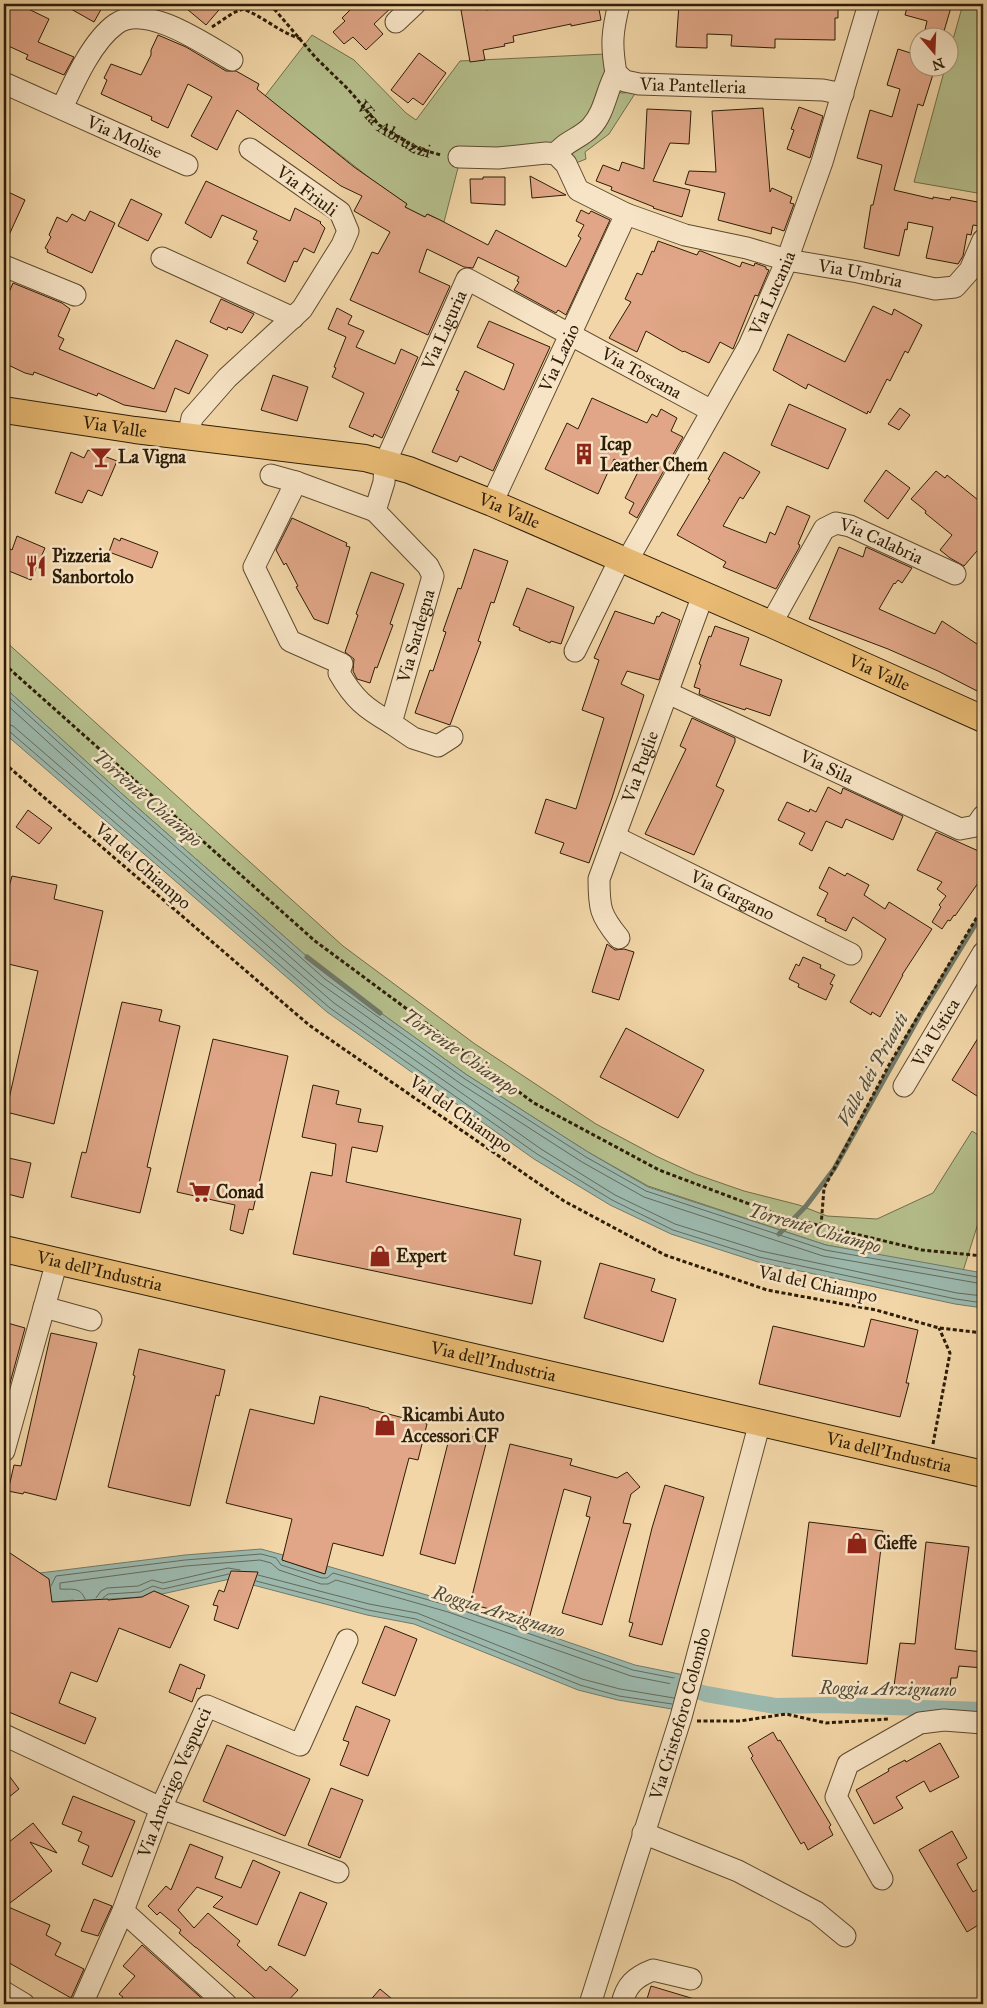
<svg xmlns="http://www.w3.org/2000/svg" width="987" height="2008" viewBox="0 0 987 2008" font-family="'IM FELL Great Primer',serif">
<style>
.green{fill:#b5bf8c;stroke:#716e49}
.water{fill:#9cb8ad;stroke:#707a6a}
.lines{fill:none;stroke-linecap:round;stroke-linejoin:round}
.shore{stroke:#646a5a;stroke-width:1}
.stream{stroke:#707a6a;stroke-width:5}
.canal{stroke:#9cb8ad;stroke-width:16}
.building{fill:#e0a687;stroke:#2d1d06}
.minor-casing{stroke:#5e4b2e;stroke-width:23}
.major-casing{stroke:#2d1d06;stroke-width:28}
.path{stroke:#2d1d06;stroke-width:3;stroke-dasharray:4 2.5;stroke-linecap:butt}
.minor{stroke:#f7e4c6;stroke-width:21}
.major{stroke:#e9bb74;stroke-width:26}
.labels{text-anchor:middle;stroke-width:5;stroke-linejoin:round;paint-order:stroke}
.street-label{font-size:18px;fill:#2d1d06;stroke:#f7e4c6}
.poi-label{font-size:18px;font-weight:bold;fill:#2d1d06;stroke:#f7e4c6;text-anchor:start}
.water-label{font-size:19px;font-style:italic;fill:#4e4c38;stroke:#f7e4c6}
</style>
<rect width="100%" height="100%" fill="#f2d6a7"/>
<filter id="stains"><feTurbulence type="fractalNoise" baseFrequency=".004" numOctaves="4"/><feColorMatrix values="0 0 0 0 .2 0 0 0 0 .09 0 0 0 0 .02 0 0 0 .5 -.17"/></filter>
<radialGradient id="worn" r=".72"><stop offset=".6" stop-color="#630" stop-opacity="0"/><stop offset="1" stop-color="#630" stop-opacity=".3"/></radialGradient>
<path class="green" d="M963,4h20v190l-69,-12 31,-114h5v-18z
M312,35l42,25 52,53 10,7 44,-59 145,-7 7,30 9,9 15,-1 -27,42 -24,18 1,7 -15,6 -6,-4 -105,-1 -16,62 -16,-8 -3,3 -20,-10 2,-3 -36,-25 -106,-83z
M4,640l339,306 132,98 121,80 60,32 39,18 49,17 55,14 28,11 50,3 56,-26 39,-62 11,7v76h-2l-18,57 -137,-26 -178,-59 -60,-34 -121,-77 -139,-100 -207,-182 -117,-106z"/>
<path class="water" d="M4,687l117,106 207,182 139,100 121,77 60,35 178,58 157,28v35l-28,-4 -197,-42 -87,-28 -61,-29 -76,-46 -207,-147 -323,-279z
M261,1549l22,6 -1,5 42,14 3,-8 124,36 184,63 59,12 -10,34 -66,-11 -40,-10 -164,-66 -47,-9 -137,-36 -68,15 -8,-3 -12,6 -33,2 -15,35 -28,-12 8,-22 -70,6v-22l45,-2 -9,-9 145,-18z"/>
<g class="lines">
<path class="shore" d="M4,693l114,103 207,183 140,100 121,78 60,34 179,59 158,28
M4,702l109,99 208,183 140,100 121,78 62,35 179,59 160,28
M4,723l9,3 321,277 207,146 74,46 60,29 86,27 196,42 26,3
M4,730l5,1 321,277 207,146 75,46 61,30 86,27 197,42 27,4
M258,1575l111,29 48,9 165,66 38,10 54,9
M256,1581l112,29 48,9 164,66 39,11 53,8
M51,1586l5,-10 129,-16 76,-6 15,4 5,7 41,13h5l6,-5 117,33 183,64 46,9
M96,1598l5,-7 6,-3 31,-2 14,-6 11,3 65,-15 12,2
M103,1598l5,-4 32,-2 13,-6 10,3 66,-15
M85,1599c-5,-13 -14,-9 -25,-10v-6l126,-17 74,-6 11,3 8,7 42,14h7l8,-4 112,32 183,64 46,9"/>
<path class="stream" d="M307,957l73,56
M779,1234l27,-28 28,-37 86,-154 63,-103"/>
<path class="canal" d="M678,1685l28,9 69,12 54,-1 154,5"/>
</g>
<path class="building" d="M4,4h14l31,15 -11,23 36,15 -10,18 -38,-16 2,-4 -24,-11z
M62,4h42l-10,18z
M181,4h43l-18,21z
M356,4h39l-21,20 9,10 -17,16 -13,-13 -9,7 -11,-12 12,-11 -3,-3z
M516,4h82l3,16 -30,6v-2l-58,12 1,6 -10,2 1,2 -22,4 2,10 -15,2 -9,-52 24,-5 1,5z
M679,4h159v14h-3v22l-60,-1v9l-44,-2 1,-11 -25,-1v14l-31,-1z
M908,4h44l-10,34 -18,-4 3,-13 -22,-6z
M158,35l28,12 40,24h10l23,13 -2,5 97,78 53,37 -2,3 20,10 2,-3 13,6 48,25 8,-15 70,37 15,-29 -3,-2 6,-11 -8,-4 5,-11 8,4 2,-3 19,9 -44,95 -8,-5 -2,3 -42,-23 5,-8 -2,-1 2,-4 -41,-20 -5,11 -9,-1 -37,-18 -8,23 31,14 -22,49 -78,-35 22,-48 6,2 12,-22 -36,-21 8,-15 -21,-10 -104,-76 -20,40 -26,-14 21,-39 -24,-13 -20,44 -17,-8 1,-3 -51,-23 6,-14 -3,-2 7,-14 30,11 10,-20v-5z
M898,49l19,6 -2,6 5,1v6h15l-12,38 -5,-2 -24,86 39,9v-2l17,3 1,-3 32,6 -3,23 -7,-1 -2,10 -4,-1 -4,22 -5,8 -32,-6 7,-31 -25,-5 -1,8 -2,-1 -6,27 -35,-8 7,-43h2l9,-40 -25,-7 13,-48 22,7 8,-28 -13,-4z
M419,53l27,20 -23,32 -10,-7 -5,5 -17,-13z
M799,107l24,9 -13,42 -23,-9 7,-19 -3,-1z
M763,108l7,84 2,-4 20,9 -2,6 4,1 -10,27 -12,-4 -1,7 -53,-14 7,-27 -40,-9 4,-13 27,1 -4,-61z
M647,109l44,2 -2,33 -19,-1 -17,38 37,9 -8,27 -29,-9 1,-1 -43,-17 1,-3 -16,-6 7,-16 16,6 3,-9 22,7z
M530,176l36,19 -34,3z
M483,177h22v28l-34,-2 -1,-24h13z
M206,181l84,40 5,-13 26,14 -1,1 5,5 -11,25 -10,-5 -7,14 -3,-1 -9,21 -38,-19 11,-22 -5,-2 4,-8 -35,-16 -11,23 -26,-15z
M4,190l21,10 -21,46z
M131,199l31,15 -14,27 -30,-15z
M90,211l25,12 -23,50 -45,-21 1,-2 -3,-2 6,-11 -2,-2 8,-18 10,5 5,-8 13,7z
M658,241l39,14 2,-4h2l39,16 2,-5 12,4 1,-3 11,4v2l3,1 -11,26 -3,-1 -22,54 -13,-7 -11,21 -25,-12 -1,1 -37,-21 -9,21 -28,-14 22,-36 -6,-3 12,-26 5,2 10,-24 2,1z
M13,283l49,20 8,6 -12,27 6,3 -5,10 95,40 22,-49 32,15 -19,39 -14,-6 -9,24 -42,-7 -26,-12 -1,3 -63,-24 -1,3 -8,-2 -21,-10v-59z
M221,299l33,15 -12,19 -14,-6 -1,3 -17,-8z
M873,306l19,9 2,-6 28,16 -14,28 -3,-2 -15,30 -3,-2 -17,34 -2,-2 -1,3 -59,-30 -2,5 -33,-19 15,-36 57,28z
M337,308l15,8 -4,8 16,7 -8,16 39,17 6,-15 17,8 -36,81 -8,-4 -1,3 -24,-10 15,-34 -32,-16 4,-9 -2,-1 12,-30 -18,-8z
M489,321l61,26 -57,124 -33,-15 -3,6 -25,-10 27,-61 -3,-1 9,-19 39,19 10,-26 -37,-17z
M273,375l35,12 -11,34 -36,-11z
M592,398l55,25 5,-9 5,3 4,-8 16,9 -6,13 12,6 -46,81 -8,-5 5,-10 -9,-5 13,-26 -24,-13 -16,35 -53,-25 22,-46 11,6z
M789,404l57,25 -18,40 -57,-24z
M900,408l10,7 -11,15 -11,-6z
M88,450l29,11 -15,35 -14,-6 -6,13 -27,-10 16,-41 13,6z
M724,452l36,20 -17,27 -3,-2 -17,29 43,17 4,-11 5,3 12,-29 23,10 -12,28 2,1 -1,3 -23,41 -53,-22 3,-5 -49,-27 33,-55 -2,-1z
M886,470l24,18 -22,31 -24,-18z
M936,471l9,7 2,-3 36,29v40l-19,22 -14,-8 -10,-8 12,-15 -27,-22 1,-2 -15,-12z
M292,518l55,25 -1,3 4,1 -22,77 -14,-5 -18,-32 2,-1 -12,-23 -2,2 -8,-15z
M17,536l28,12 -14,32 -27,-11v-6l6,-14 2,1z
M114,538l6,3 1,-3 37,14 -6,16 -43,-16z
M839,547l24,10 3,-10 46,21 -10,15 -4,-3 -3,4 -1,-1 -15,26 56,25 7,-13 41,27v46l-45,-23 -50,-22 -79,-30z
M474,549l34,12 -14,42 -3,-1 -13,39 3,1 -31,83 -35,-12 15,-43 3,1 13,-39 -3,-1 15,-43 3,1z
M371,572l33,12 -14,40 3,1 -16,43 -2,-1 -5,16 -13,-4 -4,-8 1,-12 -9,-7 13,-37 -2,-1z
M527,588l47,19 -13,37 -10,-3 -1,2 -31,-13 1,-2 -7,-3z
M615,611l39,13 3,-8 2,1 3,-5 18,8 -21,60 -32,-9 -6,13 23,11 -32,103 -23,65 -29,-10 4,-10 -29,-10 11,-34 30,10 28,-91 -22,-8 17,-50 -5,-2z
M715,626l34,12 -9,27 42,15 -12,36 -24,-8 -1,2 -36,-12 -10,-4 1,-5 -6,-2 7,-22 -2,-1 10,-28 2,1z
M692,718l43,20v4l-19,44 8,4 -30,65 -49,-21 41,-85 -6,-3z
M828,787l13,7 2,-6 60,28 -10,24 -47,-21 -4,9 -16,-7 -14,30 -13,-7 6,-11 -27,-13 9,-18 22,10 1,-3 6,3z
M28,810l24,18 -13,16 -23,-17z
M936,832l47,21v23l-28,40 -1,-1 -4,6 -2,-1 -6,9 -10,-7 9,-15 -2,-2 7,-9 -9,-7 5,-7 -25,-12z
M829,867l16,9 2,-3 22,12 -5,10 21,14 4,-7 43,27 -30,46h1l-23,42 -8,-5 -1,3 -21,-13 36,-63 -33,-22 -7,14 -21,-10 1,-2 -9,-4 11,-22 -9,-5z
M12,876l45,9 -3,14 49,12 -49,213 -48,-12 32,-141 -34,-8v-58z
M607,944l8,6 9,-1 10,3 -15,48 -27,-8z
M803,957l18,8 -1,3 15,7 -5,9 3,1 -7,15 -28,-13 1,-3 -10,-5 7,-15 3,2z
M122,1002l40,8 -3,11 21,5 -33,141 4,1 -11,45 -69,-16 11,-45 4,1z
M626,1028l78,42 -26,48 -78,-41z
M983,1030v56l-6,10 -25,-16z
M213,1039l75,17 -35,154 -4,-1 -6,25 -13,-4 5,-25 -58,-13z
M313,1085l26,6 -3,13 25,5 -3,13 25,4 -6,26 -25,-5 -6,35 175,37 -7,36 27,6 -9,43 -239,-50 18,-82 21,4 4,-32 -34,-7z
M4,1157l27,6 -8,35 -19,-5z
M600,1263l55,16 -4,12 25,8 -13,43 -79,-24z
M871,1319l47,11 -12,53h3l-9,34 -141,-33 14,-58 91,21z
M4,1322l21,6 -21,77z
M51,1333l46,10 -41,157 -32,-8 -1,2 -15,-3 6,-26 7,1z
M139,1349l86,21 -6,26 -3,-1 -26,111 -82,-19 27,-111 -2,-1z
M320,1396l49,12v1l58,15 -9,36 -9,-2 -26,98 -50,-13 -8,31 -43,-14 10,-41 -66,-16 24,-94 64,15z
M451,1431l36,9 -32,124 -35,-10z
M510,1444l62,15 -2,6 47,13 10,-6 13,15 -9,7 -8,29 8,1 -29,101 -40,-12 28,-96 -4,-1 5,-19 -27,-8 -35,130 -59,-15z
M665,1485l39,12 -42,148 -33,-9 4,-13 -4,-1 23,-94z
M809,1522l74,9 -16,133 -75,-8z
M926,1542l43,5 -14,102 28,3v16l-24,-2 -2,12h-6l-1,10 -56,-2 6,-43 15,1z
M4,1549l45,30 3,23 56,-3v1l34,-3 12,-6 35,15 -19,42 -51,-20 -22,54 -26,-10 -12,31 37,15 -11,26 -81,-34z
M231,1571l27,1 -20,57 -24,-9 4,-14 -5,-1 6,-15 5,2z
M385,1626l32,13 -22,57 -33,-13z
M180,1664l25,11 -5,14 -3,-1 -5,14 -23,-10z
M356,1706l34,14 -22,56 -28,-11 9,-23 -6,-2z
M773,1732l5,9 2,-1 51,85 -2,2 4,8 -25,15 -4,-8 -3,2 -50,-86 2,-2 -5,-9z
M940,1743l19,34 -29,15 -6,-11 -28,16 7,11 -29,16 -18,-34 33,-19 -1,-2 17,-9 1,2z
M227,1745l83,34 -25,57 -82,-35z
M4,1769l15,20 -15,12z
M331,1788l32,12 -23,58 -32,-13z
M73,1796l62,25 -23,56 -30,-13 7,-18 -11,-5 4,-9 -20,-8z
M33,1823l24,30 -27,-11 22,29 -46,35 44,19 -4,10 15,8 -6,12 29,14 -13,29 -67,-38v-114z
M952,1831l15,27 -10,6 2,4 14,24 10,-6v36l-16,10 -48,-82z
M190,1844l33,13 -8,21 26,10 12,-28 27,12 -23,53 -44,-18 10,-10 -26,-10 -19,23 16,18 14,-15 32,28 -3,4 29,26 4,-5 28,24 -13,14h-23l-65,-56 -2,-1 -16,-14 2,-3 -21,-18 -3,3 -9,-9 18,-20 5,4z
M300,1892l27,11 -22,53 -27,-11z
M94,1899l18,7 -14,30 -17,-5z
M142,1945l66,59h-92l7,-7 -4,-3 16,-18 -12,-10z
M651,1986l50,15v3h-48l-7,-2z
M380,1989l18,15h-31z"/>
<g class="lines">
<g class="minor-casing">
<g id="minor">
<path id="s2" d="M619,4c-7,28 -8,41 -3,69l9,8 14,3 184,6 20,4"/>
<path d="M396,22l19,-18"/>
<path id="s3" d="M4,83l183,82"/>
<path d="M62,108c12,-26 30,-67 54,-84 29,-22 90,21 116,36"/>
<path d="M556,154c8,-12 25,-16 35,-27 14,-15 15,-36 25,-54"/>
<path id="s4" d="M459,157l39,1 48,-5 10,1 10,10 12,26 48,24 59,21 62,13 40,12 71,12 77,17 20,-2 15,-17 13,-30"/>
<path d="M162,258l131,60"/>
<path d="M4,266l71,29"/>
<path d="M188,437l4,-19 35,-40 75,-69 40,-64 6,-14 -8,-19 -90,-63"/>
<path d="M271,475l25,7 79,29"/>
<path d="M296,482l-42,85 36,74 52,23 -3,9c15,26 26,35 52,50"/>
<path id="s5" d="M492,503l134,-289"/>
<path id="s6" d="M627,561l122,-215 38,-86 35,-98 47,-158"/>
<path id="s7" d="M771,624l53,-95 12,-6 14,3 105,48"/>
<path d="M575,651l45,-92"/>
<path id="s8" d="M668,693l292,136 16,-3 7,-10"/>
<path id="s9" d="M452,737l-14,9 -25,-8 -22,-15 42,-147 -5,-10 -53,-55 9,-29 1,-19 82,-184 245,132"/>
<path id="s10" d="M615,837l236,117"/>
<path id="s11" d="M619,938c-19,-23 -20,-30 -20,-59l104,-284"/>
<path id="s12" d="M904,1086l79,-133"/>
<path d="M44,1307l47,13"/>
<path d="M4,1451l53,-190"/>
<path d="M4,1735l157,73 177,64"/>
<path d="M643,1833l95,38 78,41 29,24"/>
<path d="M882,1879l-46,-82 12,-33 72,-41 24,-3 39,3"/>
<path d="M123,1911l103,93"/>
<path d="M4,1992l20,12"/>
<path id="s13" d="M82,2004l41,-93 38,-103 46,-102 93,39 47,-105"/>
<path id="s14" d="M590,2004l91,-287 79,-295"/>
<path d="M622,2004c4,-19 13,-27 31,-34l38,9"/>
</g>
</g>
<g class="major-casing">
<g id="major">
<path id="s15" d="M4,410l131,20 230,28 44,12 83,33 279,121 212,95"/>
<path id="s16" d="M4,1249l979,225"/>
</g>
</g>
<g class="path">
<path id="s1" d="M270,4l46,54 32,31 31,36 37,23 25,7"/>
<path d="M212,27l21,-14 10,-4c21,8 36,23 58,30"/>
<path d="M4,664l311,277 219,162 125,67 125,47 138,33 61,6"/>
<path d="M4,763l305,262 255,176 101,54 102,35 109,20 63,18 44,5"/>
<path d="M821,1226l3,-38 65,-123 94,-158"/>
<path d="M933,1444l17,-91 -11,-25"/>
<path d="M697,1721h43l46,-7 40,9 63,-4"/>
</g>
<use href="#minor" class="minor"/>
<use href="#major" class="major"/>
</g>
<defs>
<g id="building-bare" transform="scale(1.725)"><path d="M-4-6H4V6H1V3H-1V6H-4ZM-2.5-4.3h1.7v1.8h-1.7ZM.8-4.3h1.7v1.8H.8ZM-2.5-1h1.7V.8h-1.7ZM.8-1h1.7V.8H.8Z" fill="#8f2418" stroke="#f7e4c6" stroke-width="2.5" paint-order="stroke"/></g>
<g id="bar-bare" transform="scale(1.725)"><path d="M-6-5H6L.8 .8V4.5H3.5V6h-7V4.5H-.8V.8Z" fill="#8f2418" stroke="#f7e4c6" stroke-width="2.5" paint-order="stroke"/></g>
<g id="restaurant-bare" transform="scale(1.725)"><path d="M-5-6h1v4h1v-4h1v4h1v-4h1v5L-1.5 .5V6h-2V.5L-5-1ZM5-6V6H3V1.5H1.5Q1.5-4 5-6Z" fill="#8f2418" stroke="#f7e4c6" stroke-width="2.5" paint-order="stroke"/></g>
<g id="supermarket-bare" transform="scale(1.725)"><path d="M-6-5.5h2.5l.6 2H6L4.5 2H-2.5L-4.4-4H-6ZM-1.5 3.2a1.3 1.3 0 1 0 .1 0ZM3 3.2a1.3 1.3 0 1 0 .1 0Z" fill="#8f2418" stroke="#f7e4c6" stroke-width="2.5" paint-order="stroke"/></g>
<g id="shop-bare" transform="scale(1.725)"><path d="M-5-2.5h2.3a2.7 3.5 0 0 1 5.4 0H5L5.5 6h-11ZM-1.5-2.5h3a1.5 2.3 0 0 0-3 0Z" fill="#8f2418" stroke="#f7e4c6" stroke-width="2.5" paint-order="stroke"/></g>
</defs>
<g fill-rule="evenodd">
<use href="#building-bare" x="584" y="454"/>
<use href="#bar-bare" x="101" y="457"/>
<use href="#restaurant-bare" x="36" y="566"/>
<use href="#supermarket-bare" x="200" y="1192"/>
<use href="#shop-bare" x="380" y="1256"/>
<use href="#shop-bare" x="385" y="1425"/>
<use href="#shop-bare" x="857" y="1543"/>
</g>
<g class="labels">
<g class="street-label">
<text dy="6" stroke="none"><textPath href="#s2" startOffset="150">Via Pantelleria</textPath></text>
<text dy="6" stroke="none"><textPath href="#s1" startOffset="178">Via Abruzzi</textPath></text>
<text dy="6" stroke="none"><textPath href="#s3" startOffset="132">Via Molise</textPath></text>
<text transform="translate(307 191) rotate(37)" y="6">Via Friuli</text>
<text dy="6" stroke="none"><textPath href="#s4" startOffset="436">Via Umbria</textPath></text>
<text dy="6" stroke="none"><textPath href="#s6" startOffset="305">Via Lucania</textPath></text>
<text dy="6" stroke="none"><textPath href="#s9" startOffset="505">Via Liguria</textPath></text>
<text dy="6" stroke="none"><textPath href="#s5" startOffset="160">Via Lazio</textPath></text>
<text dy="6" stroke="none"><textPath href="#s9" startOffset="759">Via Toscana</textPath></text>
<text dy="6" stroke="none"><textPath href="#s15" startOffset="112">Via Valle</textPath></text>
<text dy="6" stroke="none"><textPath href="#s15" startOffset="518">Via Valle</textPath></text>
<text dy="6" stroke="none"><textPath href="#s7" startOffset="171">Via Calabria</textPath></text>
<text dy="6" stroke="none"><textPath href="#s9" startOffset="160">Via Sardegna</textPath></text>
<text dy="6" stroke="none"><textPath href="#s15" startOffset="922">Via Valle</textPath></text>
<text dy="6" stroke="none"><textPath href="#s8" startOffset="175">Via Sila</textPath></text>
<text dy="6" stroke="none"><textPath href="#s11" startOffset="184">Via Puglie</textPath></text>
<text transform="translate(143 866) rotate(41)" y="6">Val del Chiampo</text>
<text dy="6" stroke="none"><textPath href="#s10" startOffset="131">Via Gargano</textPath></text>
<text dy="6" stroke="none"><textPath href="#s12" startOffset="62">Via Ustica</textPath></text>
<text transform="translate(461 1114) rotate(35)" y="6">Val del Chiampo</text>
<text dy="6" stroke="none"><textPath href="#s16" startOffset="98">Via dell'Industria</textPath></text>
<text transform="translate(818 1284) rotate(12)" y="6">Val del Chiampo</text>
<text dy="6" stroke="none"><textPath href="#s16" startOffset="502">Via dell'Industria</textPath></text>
<text dy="6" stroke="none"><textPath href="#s16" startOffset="908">Via dell'Industria</textPath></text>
<text dy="6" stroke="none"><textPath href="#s14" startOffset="304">Via Cristoforo Colombo</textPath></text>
<text dy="6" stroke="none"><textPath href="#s13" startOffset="240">Via Amerigo Vespucci</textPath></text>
</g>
<g class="poi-label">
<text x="600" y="450">Icap<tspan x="600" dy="21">Leather Chem</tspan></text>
<text x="118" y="463">La Vigna</text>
<text x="52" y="562">Pizzeria<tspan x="52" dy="21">Sanbortolo</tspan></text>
<text x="216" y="1198">Conad</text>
<text x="396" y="1262">Expert</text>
<text x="402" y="1421">Ricambi Auto<tspan x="402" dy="21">Accessori CF</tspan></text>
<text x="874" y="1549">Cieffe</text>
</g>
<g class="water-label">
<text transform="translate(148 798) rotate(41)" y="7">Torrente Chiampo</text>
<text transform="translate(461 1052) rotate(35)" y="7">Torrente Chiampo</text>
<text transform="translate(872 1069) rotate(-61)" y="7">Valle dei Prianti</text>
<text transform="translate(815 1228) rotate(16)" y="7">Torrente Chiampo</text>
<text transform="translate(499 1611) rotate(17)" y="7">Roggia Arzignano</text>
<text transform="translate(888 1688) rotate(1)" y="7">Roggia Arzignano</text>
</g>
</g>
<rect width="987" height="2008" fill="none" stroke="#f2d6a7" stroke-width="20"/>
<rect x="5" y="5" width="977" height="1998" fill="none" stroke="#2d1d06" stroke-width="2.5"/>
<rect x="10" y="10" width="967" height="1988" fill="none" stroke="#2d1d06"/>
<g transform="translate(934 52) rotate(161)"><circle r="24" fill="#f7e4c6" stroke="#a69479"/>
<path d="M0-4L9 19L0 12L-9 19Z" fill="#8f2418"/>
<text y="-8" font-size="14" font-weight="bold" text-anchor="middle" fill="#2d1d06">N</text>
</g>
<rect width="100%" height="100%" filter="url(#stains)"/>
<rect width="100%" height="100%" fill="url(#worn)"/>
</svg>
